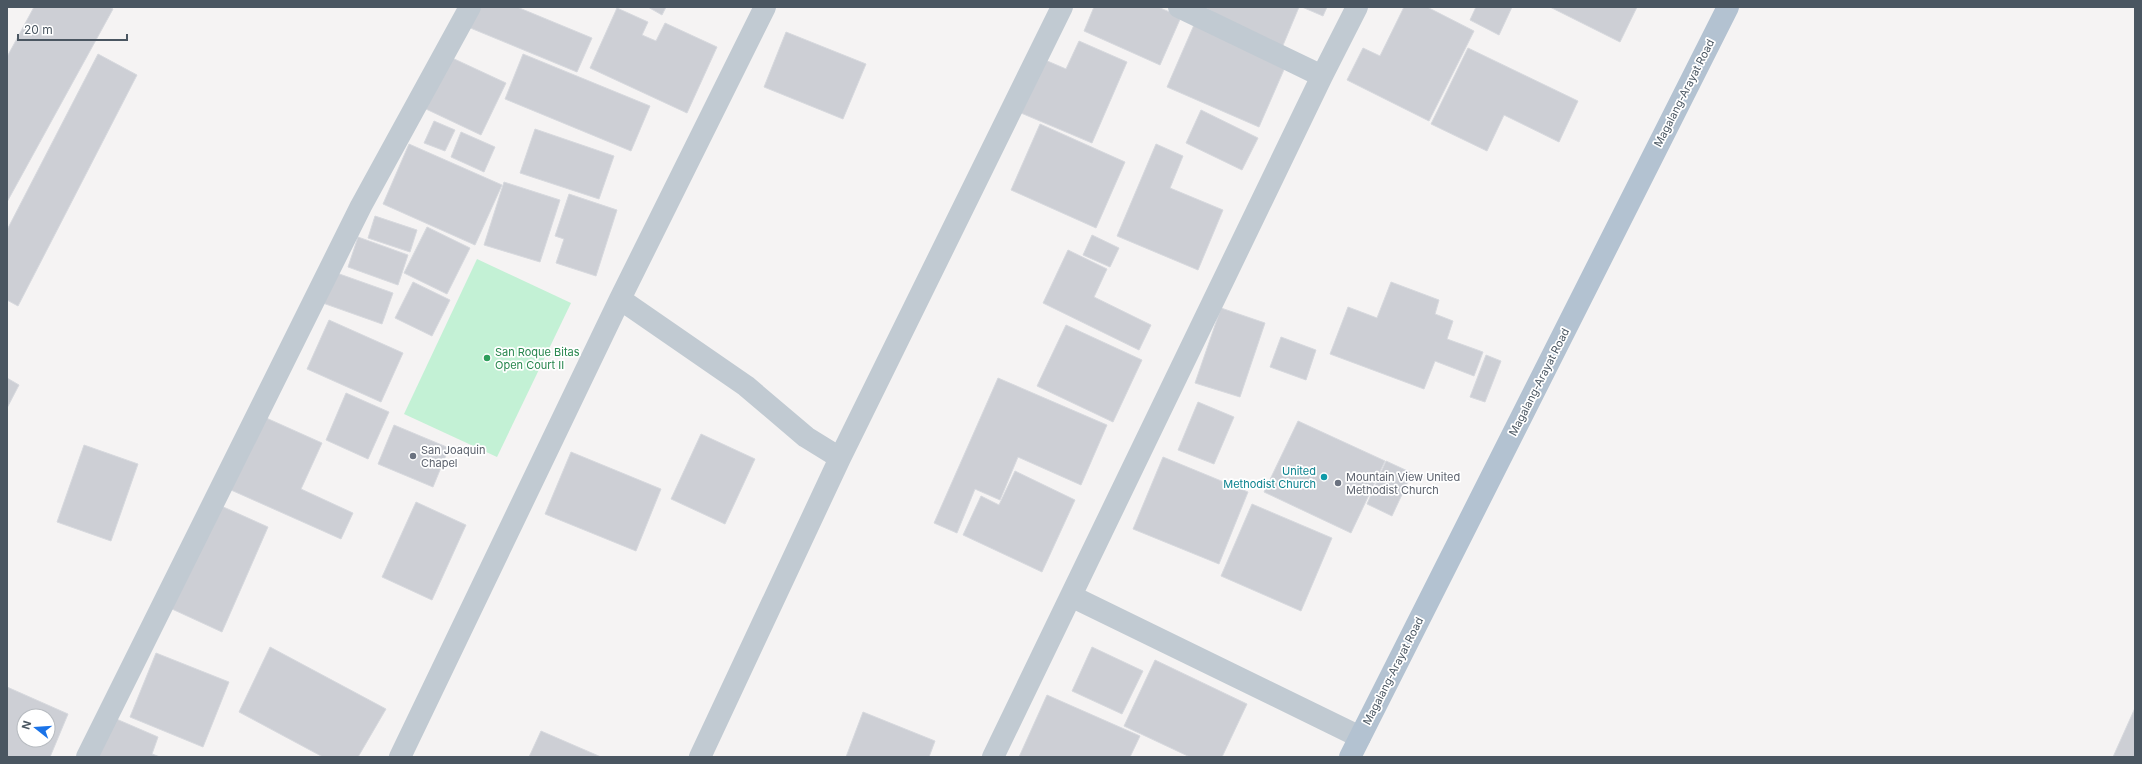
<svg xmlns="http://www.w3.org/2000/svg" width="2142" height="764" viewBox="0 0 2142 764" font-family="Inter,sans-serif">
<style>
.green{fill:#c3f1d5}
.building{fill:#cdcfd5;stroke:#d7d9de;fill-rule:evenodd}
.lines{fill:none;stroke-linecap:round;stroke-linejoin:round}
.minor{stroke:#c1cad2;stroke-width:22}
.major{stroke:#b3c2d1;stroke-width:22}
.leisure-dot{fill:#2e9e5b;stroke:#fff;stroke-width:1.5}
.worship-dot{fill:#6b7280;stroke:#fff;stroke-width:1.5}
.culture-dot{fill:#0f9aa8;stroke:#fff;stroke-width:1.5}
.labels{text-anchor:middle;stroke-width:3.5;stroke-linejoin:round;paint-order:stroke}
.street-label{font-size:11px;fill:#4a5661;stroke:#fff}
.leisure-label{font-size:11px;fill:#27864d;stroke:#fff;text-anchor:start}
.worship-label{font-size:11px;fill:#5b616d;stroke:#fff;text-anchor:start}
.culture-label{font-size:11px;fill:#0d838f;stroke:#fff;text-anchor:end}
</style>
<rect width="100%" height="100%" fill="#f5f3f3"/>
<path class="green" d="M477,259l94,44 -74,154 -93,-43z"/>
<path class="building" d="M34,7h76l3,2 -106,193v-145z
M477,7h40l75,31 -15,34 -109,-45z
M648,7h18l-4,8z
M1094,7h64l23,10 -21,48 -76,-34z
M1204,7h95l-18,43z
M1302,7h25l-4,9z
M1404,7h23l47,24 -45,90 -82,-41 16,-32 17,8z
M1476,7h36l-13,28 -29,-15z
M1550,7h87l-17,35z
M617,8l31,14 -6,13 14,6 9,-18 52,24 -30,66 -97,-45z
M1194,25l92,40 -27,62 -92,-40z
M786,32l80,32 -23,55 -79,-32z
M1079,41l48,21 -35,81 -71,-30 24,-53 21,9z
M1468,48l110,53 -19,41 -55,-27 -17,36 -56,-27z
M98,54l39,21 -119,231 -11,-6v-70z
M523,54l127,52 -19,45 -126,-52z
M450,57l56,26 -25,52 -55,-26z
M1201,110l57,28 -16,32 -56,-27z
M434,121l21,9 -10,21 -21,-8z
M1040,124l85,38 -29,66 -85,-38z
M535,129l79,27 -15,43 -79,-26z
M461,132l34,15 -11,25 -33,-15z
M409,144l93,41 -27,60 -92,-41z
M1156,144l27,12 -13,32 53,22 -25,60 -81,-34z
M504,182l56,18 -20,62 -56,-17z
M569,194l48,16 -21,66 -40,-13 8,-24 -9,-3z
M375,216l42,14 -7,22 -42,-14z
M427,227l43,21 -23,46 -43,-21z
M1092,235l27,13 -9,19 -27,-12z
M358,237l50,18 -10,30 -50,-18z
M1068,250l39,19 -13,28 57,28 -12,25 -96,-47z
M331,271l62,22 -11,31 -62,-22z
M413,282l37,18 -18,36 -37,-18z
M1391,282l48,18 -4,14 18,7 -6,18 36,13 -9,24 -39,-15 -11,28 -94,-35 18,-47 29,11z
M1221,308l44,15 -25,74 -45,-14z
M329,320l74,33 -22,49 -74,-33z
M1066,325l76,35 -29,62 -76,-36z
M1281,337l35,13 -10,30 -36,-13z
M1486,355l15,6 -16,41 -15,-5z
M7,378l12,7 -12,23z
M998,378l109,47 -26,60 -63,-28 -18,43 -25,-11 -18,44 -23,-10z
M346,393l43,19 -21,47 -42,-19z
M1198,402l36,15 -20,47 -36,-14z
M264,417l58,26 -21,46 52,24 -12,26 -110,-49z
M1298,421l87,40 -34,72 -87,-41z
M394,425l55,23 -16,39 -55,-23z
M701,434l54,25 -30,65 -54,-25z
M84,445l54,19 -27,77 -54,-19z
M571,452l90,37 -25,62 -91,-37z
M1163,457l85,35 -29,72 -86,-35z
M1386,461l26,12 -20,43 -25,-12z
M1015,471l60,29 -33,72 -79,-37 18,-39 18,9z
M416,502l50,23 -34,75 -50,-23z
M1252,504l80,34 -31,73 -80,-35z
M219,505l49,22 -46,105 -50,-23z
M270,647l116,62 -28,48h-35l-84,-45z
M1092,647l51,24 -21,43 -50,-23z
M156,653l73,29 -26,65 -73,-30z
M1155,660l92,44 -25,53h-32l-66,-31z
M7,687l61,27 -18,43h-43zM24,716h24v24h-24z
M1047,695l93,41 -10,21h-111z
M2135,708v49h-22z
M863,712l72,29 -6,16h-83z
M114,718l44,19 -6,17 8,3h-63z
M541,731l60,26h-72z"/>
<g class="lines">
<path class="minor" d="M1179,7l143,69
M620,299l126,87 60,51 34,21
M1071,596l289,141
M87,757l274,-551 109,-199
M400,757l220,-458 145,-292
M700,757l140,-299 222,-451
M993,757l329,-681 35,-69"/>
<path class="major" d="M1350,757l378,-750"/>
</g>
<circle class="leisure-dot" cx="487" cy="358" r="4"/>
<g class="worship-dot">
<circle cx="413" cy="456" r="4"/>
<circle cx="1338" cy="483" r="4"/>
</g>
<circle class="culture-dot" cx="1324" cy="477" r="4"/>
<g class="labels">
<g class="street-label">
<text transform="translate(1684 93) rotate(-63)" y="4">Magalang-Arayat Road</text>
<text transform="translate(1539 382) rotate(-63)" y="4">Magalang-Arayat Road</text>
<text transform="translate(1393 671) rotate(-63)" y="4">Magalang-Arayat Road</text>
</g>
<g class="leisure-label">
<text x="495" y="356">San Roque Bitas<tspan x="495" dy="13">Open Court II</tspan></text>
</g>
<g class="worship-label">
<text x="421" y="454">San Joaquin<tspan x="421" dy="13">Chapel</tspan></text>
<text x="1346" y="481">Mountain View United<tspan x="1346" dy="13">Methodist Church</tspan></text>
</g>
<g class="culture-label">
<text x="1316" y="475">United<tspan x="1316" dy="13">Methodist Church</tspan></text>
</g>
</g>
<rect width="2142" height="764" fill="none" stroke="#4a5661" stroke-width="16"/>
<g transform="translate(36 728) rotate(287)"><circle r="19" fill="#ffffff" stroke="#b7bbc0"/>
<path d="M0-3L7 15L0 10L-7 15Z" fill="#1a73e8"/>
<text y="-6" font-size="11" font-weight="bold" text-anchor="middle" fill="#4a5661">N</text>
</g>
<path d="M18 34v6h109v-6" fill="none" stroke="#4a5661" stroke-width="2"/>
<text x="24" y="34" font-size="12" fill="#4a5661" stroke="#ffffff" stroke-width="3" paint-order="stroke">20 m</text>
</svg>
